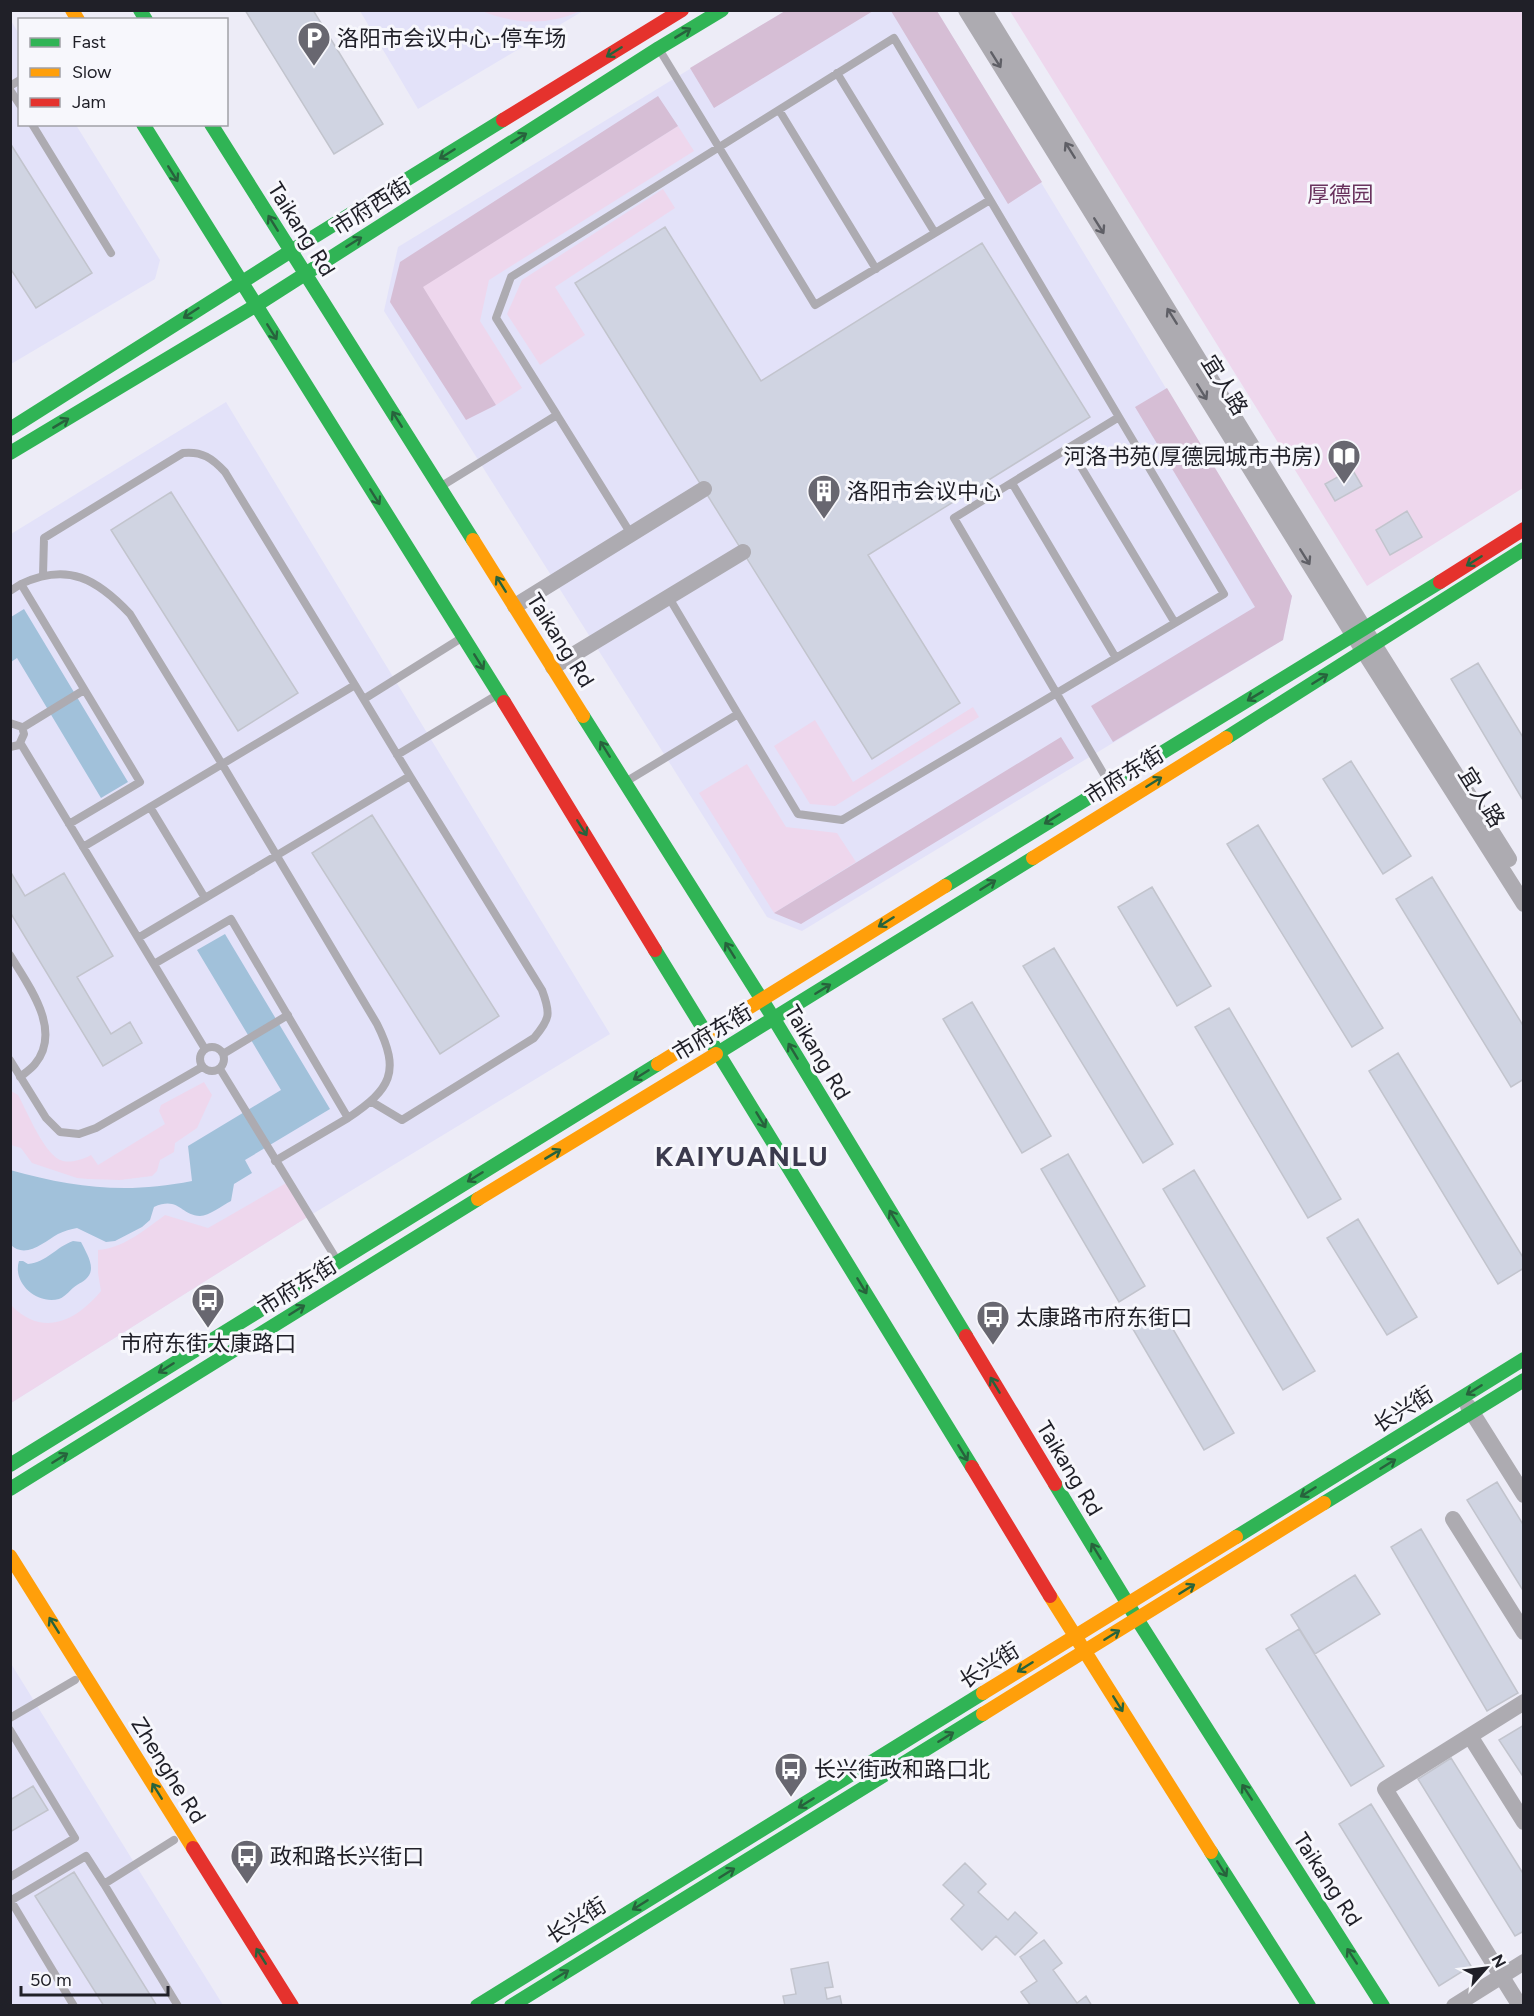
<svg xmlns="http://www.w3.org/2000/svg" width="1534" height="2016" viewBox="0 0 1534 2016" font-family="Figtree,'Noto Sans SC',sans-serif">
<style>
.built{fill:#e3e2f9}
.green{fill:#eed7ed}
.forest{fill:#d6bed5}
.water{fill:#a1c1da}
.building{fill:#d0d4e2;stroke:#c2c4cd;stroke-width:1.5}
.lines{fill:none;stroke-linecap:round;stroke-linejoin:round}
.lane{stroke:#adabb1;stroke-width:8}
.street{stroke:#adabb1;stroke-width:16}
.fast{stroke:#30b455;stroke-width:14}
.slow{stroke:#ff9f0a;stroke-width:14}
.jam{stroke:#e5322d;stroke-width:14}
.oneway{stroke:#27633c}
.oneway2{stroke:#5f5f66}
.labels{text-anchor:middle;stroke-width:6;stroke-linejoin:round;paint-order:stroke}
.poi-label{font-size:22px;fill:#202028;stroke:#f7f7fc;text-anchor:start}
.park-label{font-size:22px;fill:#69335e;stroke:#f7f7fc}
.street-label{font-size:22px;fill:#202028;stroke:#f7f7fc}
.district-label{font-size:28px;font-weight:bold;letter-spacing:1.5px;fill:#3b3a4d;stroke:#f7f7fc}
</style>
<rect width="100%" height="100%" fill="#edecf7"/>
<path class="built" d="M360,11h223l-165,98z
M785,11h152l355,585 -9,44 -481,291 -35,-14 -383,-606 14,-64z
M10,19l9,15 1,90 56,1 84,135 -5,19 -144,85z
M226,402l384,632 -314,190 -285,179v-869z
M10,1662l125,202 88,141h-212z"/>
<path class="green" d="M482,11h98c-32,15 -66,13 -98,0z
M1010,11h513v477l-156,98z
M678,126l16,25 -205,129 -9,41 42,67 -26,17 -74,-118z
M663,189l12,19 -120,79 30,48 -45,30 -33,-51 15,-34z
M973,707l6,10 -144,89 -25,-2 -36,-58 41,-26 38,62z
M747,764l39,63 51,6 19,29 -82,51 -75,-120z
M204,1082l8,13 -15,33 -22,15 -1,9 -14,8 -3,11 -5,5 -32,4 -32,-1 -11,-1 -45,-15 -11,-15 -10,-3v-54l7,4c9,16 27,62 45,66 9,2 21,-2 28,-6l7,10 67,-41 -6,-13 2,-6z
M288,1182l21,34 -298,187v-98c32,33 65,16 90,-14l-3,-18v-23c24,-1 48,-21 67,-35l43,13z"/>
<path class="forest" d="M785,11h88l-159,97 -24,-40z
M891,11h46l105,171 -34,22z
M658,96l20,30 -255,161 73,118 -30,15 -76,-118 10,-40z
M1167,388l125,208 -9,44 -170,102 -22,-36 164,-99 -120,-200z
M1061,737l13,21 -273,166 -27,-11z"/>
<path class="water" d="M24,609l104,173 -27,16 -84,-140 -6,4v-45z
M225,934l105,175 -85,51 7,13 -18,11 -3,17c-8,4 -22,15 -31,15 -20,-1 -21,-20 -46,-9l-4,13 -8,7 -27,14 -9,1 -29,-14c-6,1 -13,3 -19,6 -14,8 -33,26 -48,10v-74c64,18 117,24 182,11l-4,-35 93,-56 -84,-140z
M73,1241l8,1c4,8 10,18 10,26 0,9 -7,13 -14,17 -7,4 -10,11 -18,14 -22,6 -47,-16 -40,-38h4l5,3c19,-2 28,-17 45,-23z"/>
<path class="building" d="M245,10h68l70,114 -49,30z
M10,143l82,130 -56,35 -26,-40z
M665,227l96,154 221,-138 108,174 -222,138 92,148 -88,56 -297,-476z
M1352,469l10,17 -27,15 -10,-17z
M171,492l127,201 -60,38 -127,-201z
M1407,511l15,26 -32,18 -14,-25z
M1478,663l46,76v63l-73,-123z
M1351,761l60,95 -28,18 -60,-95z
M372,815l127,201 -59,38 -128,-201z
M1258,825l125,203 -31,19 -125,-203z
M10,871l15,25 39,-23 49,83 -36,21 34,57 19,-12 12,21 -39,23 -93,-154z
M1432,877l92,150v52l-13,8 -115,-188z
M1152,887l59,99 -34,20 -59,-99z
M1054,948l119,196 -30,19 -120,-197z
M972,1002l79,134 -29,17 -79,-134z
M1229,1008l112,191 -33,19 -113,-191z
M1398,1053l126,206v9l-26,16 -129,-213z
M1068,1154l77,132 -26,16 -78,-133z
M1194,1170l121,201 -32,19 -120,-201z
M1358,1219l59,98 -30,18 -60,-97z
M1160,1307l74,126 -30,17 -74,-126z
M1497,1482l27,44v66l-57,-92z
M1421,1529l97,164 -31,18 -96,-164z
M1355,1575l25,39 -65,40 -24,-39z
M1299,1629l85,137 -33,20 -85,-137z
M1524,1725v53l-25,-38z
M1451,1758l73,117v56l-9,5 -97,-157z
M33,1786l15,24 -38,22v-32z
M1371,1804l100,162 -32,20 -100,-162z
M965,1863l21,21 -8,8 30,28 7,-8 22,21 -22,22 -19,-19 -14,14 -31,-31 13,-14 -21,-20z
M74,1872l83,134h-53l-69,-110z
M1044,1940l18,23 -9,7 24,33 9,-7 6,10h-61l-10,-14 16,-11 -17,-24z
M828,1962l5,25 -8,1 2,11 13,-3 2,10h-57l-2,-10 13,-2 -5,-25z"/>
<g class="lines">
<path class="lane" d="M659,49l156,256 175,-105
M837,73l98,160
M10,86l10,-6
M10,90l10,15
M779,110l97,159
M32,124l79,129
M557,415l74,119
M1069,447l106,176
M1012,483l104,175
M440,487l117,-72 -61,-97 15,-41 383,-239 330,556 -382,226 -44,-6 -60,-100 -111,67
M43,575l1,-37 139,-85c19,-2 29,5 42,19l130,213
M21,584c47,-22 76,-5 109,30l92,150 155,260c24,48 14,65 -29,94
M10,591l11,-7 119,198 -71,42
M668,596l70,118
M364,699l99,-62
M10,723l12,4 2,7 -5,11 -9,2
M22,728l62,-38
M21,744l184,305
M397,755l100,-60
M1109,783l-155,-265 165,-101
M150,807l55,91
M83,847l272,-162 55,91 -272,162
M10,955c18,30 53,75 25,109 -4,5 -10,9 -15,13
M154,964l77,-45 117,199 -73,43
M200 1059a12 12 0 1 1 24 0a12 12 0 1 1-24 0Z
M223,1054l65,-39
M10,1060l36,58 14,14 19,2 17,-6 106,-61
M220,1069l117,191
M372,1102l30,18 132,-82c16,-19 17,-24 8,-48l-132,-214
M10,1718l65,-38
M10,1730l65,108 -65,39
M174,1840l-70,44 74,122
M10,1901l76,-45 18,28
M11,1901l63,105"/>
<path class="street" d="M966,10l388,626 170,268
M984,10l381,620 144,229
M515,606l189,-117
M553,667l190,-115
M1468,1406l56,89
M1453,1519l71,113
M1470,1736l54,86
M1454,2006l70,-44
M1520,2006l-135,-217 139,-87"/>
<path class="fast" d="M140,10l6,10
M143,124l361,578
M211,124l262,416
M10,429l281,-178 212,-131
M10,453l245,-147 404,-258 63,-38
M583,716l191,303 192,317
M1226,738l298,-189
M945,886l495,-304
M655,950l317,517
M716,1054l317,-196
M10,1465l648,-401
M1055,1484l82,135 246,387
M10,1489l468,-290
M1324,1503l200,-123
M1236,1537l288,-178
M1211,1852l98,154
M477,2006l506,-313
M511,2006l472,-292"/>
<path class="slow" d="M72,10l6,10
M473,540l110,176
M1033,858l193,-120
M658,1064l287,-178
M478,1199l238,-145
M10,1556l183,292
M1050,1596l161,256
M983,1693l253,-156
M983,1714l341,-211"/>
<path class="jam" d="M503,120l179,-110
M1440,582l84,-53
M504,702l151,248
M966,1336l89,148
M972,1467l78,129
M193,1848l99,158"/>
</g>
<defs><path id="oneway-shaft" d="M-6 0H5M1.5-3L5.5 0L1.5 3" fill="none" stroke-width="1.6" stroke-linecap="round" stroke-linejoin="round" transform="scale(1.5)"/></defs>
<g class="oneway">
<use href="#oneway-shaft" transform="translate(683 33) rotate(-31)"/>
<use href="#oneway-shaft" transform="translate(614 52) rotate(148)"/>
<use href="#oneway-shaft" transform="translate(519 138) rotate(-32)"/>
<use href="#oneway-shaft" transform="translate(447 154) rotate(148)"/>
<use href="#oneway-shaft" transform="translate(173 174) rotate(58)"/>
<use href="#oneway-shaft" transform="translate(273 223) rotate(-122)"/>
<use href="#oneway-shaft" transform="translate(354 242) rotate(-32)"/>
<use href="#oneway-shaft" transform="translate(191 313) rotate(147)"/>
<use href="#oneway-shaft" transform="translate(272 332) rotate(58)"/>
<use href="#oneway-shaft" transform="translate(397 419) rotate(-122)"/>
<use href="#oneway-shaft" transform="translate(61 423) rotate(-31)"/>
<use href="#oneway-shaft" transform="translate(375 497) rotate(58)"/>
<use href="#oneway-shaft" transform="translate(1474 561) rotate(148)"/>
<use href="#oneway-shaft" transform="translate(501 584) rotate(-122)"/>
<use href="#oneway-shaft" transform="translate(479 662) rotate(58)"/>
<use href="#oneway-shaft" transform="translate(1320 679) rotate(-32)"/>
<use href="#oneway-shaft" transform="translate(1255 696) rotate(149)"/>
<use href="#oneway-shaft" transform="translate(605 749) rotate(-122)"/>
<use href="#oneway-shaft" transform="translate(1154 782) rotate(-32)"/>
<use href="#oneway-shaft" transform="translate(1052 819) rotate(148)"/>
<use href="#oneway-shaft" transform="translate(582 828) rotate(58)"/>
<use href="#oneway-shaft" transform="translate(988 885) rotate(-32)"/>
<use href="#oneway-shaft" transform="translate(886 922) rotate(148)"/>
<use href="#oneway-shaft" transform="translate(730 950) rotate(-122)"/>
<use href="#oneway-shaft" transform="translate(823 989) rotate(-32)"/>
<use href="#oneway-shaft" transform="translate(793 1051) rotate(-121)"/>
<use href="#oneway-shaft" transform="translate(641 1075) rotate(148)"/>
<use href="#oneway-shaft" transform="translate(761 1120) rotate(59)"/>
<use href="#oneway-shaft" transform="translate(553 1154) rotate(-31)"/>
<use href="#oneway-shaft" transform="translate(475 1177) rotate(148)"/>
<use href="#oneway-shaft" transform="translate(894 1218) rotate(-121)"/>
<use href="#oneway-shaft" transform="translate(862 1286) rotate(59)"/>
<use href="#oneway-shaft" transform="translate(297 1310) rotate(-32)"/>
<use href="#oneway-shaft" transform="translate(166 1368) rotate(148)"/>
<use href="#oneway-shaft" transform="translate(995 1385) rotate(-121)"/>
<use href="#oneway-shaft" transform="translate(1474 1390) rotate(148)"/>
<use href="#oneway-shaft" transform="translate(963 1453) rotate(59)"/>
<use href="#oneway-shaft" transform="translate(60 1458) rotate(-32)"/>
<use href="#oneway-shaft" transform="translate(1388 1464) rotate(-32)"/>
<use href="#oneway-shaft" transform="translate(1308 1492) rotate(148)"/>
<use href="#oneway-shaft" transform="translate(1096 1551) rotate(-121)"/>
<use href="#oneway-shaft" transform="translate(1187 1589) rotate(-32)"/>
<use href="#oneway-shaft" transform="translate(54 1625) rotate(-122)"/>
<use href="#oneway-shaft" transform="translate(1112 1635) rotate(-32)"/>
<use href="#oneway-shaft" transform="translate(1025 1667) rotate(148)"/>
<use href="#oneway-shaft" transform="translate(1118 1704) rotate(58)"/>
<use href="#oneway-shaft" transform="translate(946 1737) rotate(-32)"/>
<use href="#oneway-shaft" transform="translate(157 1791) rotate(-122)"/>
<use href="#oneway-shaft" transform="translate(1247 1792) rotate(-123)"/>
<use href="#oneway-shaft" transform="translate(806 1803) rotate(148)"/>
<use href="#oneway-shaft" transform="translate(1222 1869) rotate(58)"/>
<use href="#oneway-shaft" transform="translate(727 1873) rotate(-32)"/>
<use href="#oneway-shaft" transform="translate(640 1905) rotate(148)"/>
<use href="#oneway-shaft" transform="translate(261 1956) rotate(-122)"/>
<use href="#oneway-shaft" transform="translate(1352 1956) rotate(-123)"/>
<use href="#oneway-shaft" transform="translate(561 1975) rotate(-32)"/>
</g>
<g class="oneway2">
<use href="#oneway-shaft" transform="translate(996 60) rotate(58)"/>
<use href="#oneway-shaft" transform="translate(1070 150) rotate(-122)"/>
<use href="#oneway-shaft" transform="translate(1099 226) rotate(58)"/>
<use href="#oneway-shaft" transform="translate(1172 316) rotate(-122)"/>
<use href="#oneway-shaft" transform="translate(1202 392) rotate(58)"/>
<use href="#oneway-shaft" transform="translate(1305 557) rotate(58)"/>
</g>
<defs>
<g id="parking-pin" transform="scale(1.725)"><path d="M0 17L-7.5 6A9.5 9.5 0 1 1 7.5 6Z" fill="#686770" stroke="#f7f7fc"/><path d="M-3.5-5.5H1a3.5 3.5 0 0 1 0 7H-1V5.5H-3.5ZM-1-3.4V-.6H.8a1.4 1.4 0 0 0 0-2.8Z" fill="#fff"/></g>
<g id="library-pin" transform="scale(1.725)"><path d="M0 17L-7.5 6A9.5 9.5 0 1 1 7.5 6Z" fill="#686770" stroke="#f7f7fc"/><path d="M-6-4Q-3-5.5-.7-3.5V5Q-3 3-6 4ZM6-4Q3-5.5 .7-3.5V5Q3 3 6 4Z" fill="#fff"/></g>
<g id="building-pin" transform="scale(1.725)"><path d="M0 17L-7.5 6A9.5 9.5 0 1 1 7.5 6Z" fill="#686770" stroke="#f7f7fc"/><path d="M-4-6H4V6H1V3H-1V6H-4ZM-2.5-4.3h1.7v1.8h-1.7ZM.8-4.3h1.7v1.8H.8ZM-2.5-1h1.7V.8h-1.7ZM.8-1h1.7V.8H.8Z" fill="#fff"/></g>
<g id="bus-pin" transform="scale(1.725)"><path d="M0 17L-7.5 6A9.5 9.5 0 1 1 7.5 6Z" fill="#686770" stroke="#f7f7fc"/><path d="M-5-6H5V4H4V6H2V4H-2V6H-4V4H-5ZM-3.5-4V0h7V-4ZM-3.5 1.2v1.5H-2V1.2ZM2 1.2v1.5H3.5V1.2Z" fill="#fff"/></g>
</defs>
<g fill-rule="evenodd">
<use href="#parking-pin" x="314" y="38"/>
<use href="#library-pin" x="1344" y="456"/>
<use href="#building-pin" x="824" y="491"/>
<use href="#bus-pin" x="208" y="1300"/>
<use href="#bus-pin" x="993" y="1317"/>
<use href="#bus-pin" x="791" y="1769"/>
<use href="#bus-pin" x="247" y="1856"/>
</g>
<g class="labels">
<g class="poi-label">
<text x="337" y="46">洛阳市会议中心-停车场</text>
<text x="1321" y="464" text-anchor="end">河洛书苑(厚德园城市书房)</text>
<text x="847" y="499">洛阳市会议中心</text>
<text x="1016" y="1325">太康路市府东街口</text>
<text x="208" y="1351" text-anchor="middle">市府东街太康路口</text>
<text x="814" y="1777">长兴街政和路口北</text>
<text x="270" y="1864">政和路长兴街口</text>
</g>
<g class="park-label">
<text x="1340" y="202">厚德园</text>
</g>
<g class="street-label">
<text transform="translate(371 206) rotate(-32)" y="8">市府西街</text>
<text transform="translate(302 229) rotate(58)" y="8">Taikang Rd</text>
<text transform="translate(1225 385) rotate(58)" y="8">宜人路</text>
<text transform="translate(561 640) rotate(58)" y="8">Taikang Rd</text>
<text transform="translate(1124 775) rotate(-32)" y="8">市府东街</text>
<text transform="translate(1482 797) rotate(58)" y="8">宜人路</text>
<text transform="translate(712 1032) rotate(-31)" y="8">市府东街</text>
<text transform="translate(818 1052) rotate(59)" y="8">Taikang Rd</text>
<text transform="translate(297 1286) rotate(-32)" y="8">市府东街</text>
<text transform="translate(1403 1409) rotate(-32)" y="8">长兴街</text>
<text transform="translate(1070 1468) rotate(59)" y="8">Taikang Rd</text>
<text transform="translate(989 1665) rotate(-32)" y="8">长兴街</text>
<text transform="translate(169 1770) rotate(58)" y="8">Zhenghe Rd</text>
<text transform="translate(1328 1879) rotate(57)" y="8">Taikang Rd</text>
<text transform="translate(576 1920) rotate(-32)" y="8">长兴街</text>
</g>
<g class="district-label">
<text x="742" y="1166">KAIYUANLU</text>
</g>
</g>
<rect width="1534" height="2016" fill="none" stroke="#202028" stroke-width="24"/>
<rect x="18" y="18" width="210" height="108" fill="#f7f7fc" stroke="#a1a1a7" stroke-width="1.5"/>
<rect x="30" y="38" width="30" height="9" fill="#30b455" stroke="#a1a1a7" stroke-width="1.5"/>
<text x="72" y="48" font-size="18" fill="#202028">Fast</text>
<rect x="30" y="68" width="30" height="9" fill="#ff9f0a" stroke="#a1a1a7" stroke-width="1.5"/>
<text x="72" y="78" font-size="18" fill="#202028">Slow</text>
<rect x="30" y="98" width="30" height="9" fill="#e5322d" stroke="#a1a1a7" stroke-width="1.5"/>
<text x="72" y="108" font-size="18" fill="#202028">Jam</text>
<g transform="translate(1486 1968) rotate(62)" stroke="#f7f7fc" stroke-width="4.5" paint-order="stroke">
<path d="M0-4.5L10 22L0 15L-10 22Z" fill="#202028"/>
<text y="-9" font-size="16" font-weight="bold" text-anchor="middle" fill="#202028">N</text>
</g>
<path d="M21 1986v9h147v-9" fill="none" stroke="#202028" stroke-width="3"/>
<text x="30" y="1986" font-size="18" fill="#202028" stroke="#f7f7fc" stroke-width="4.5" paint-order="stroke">50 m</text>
</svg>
